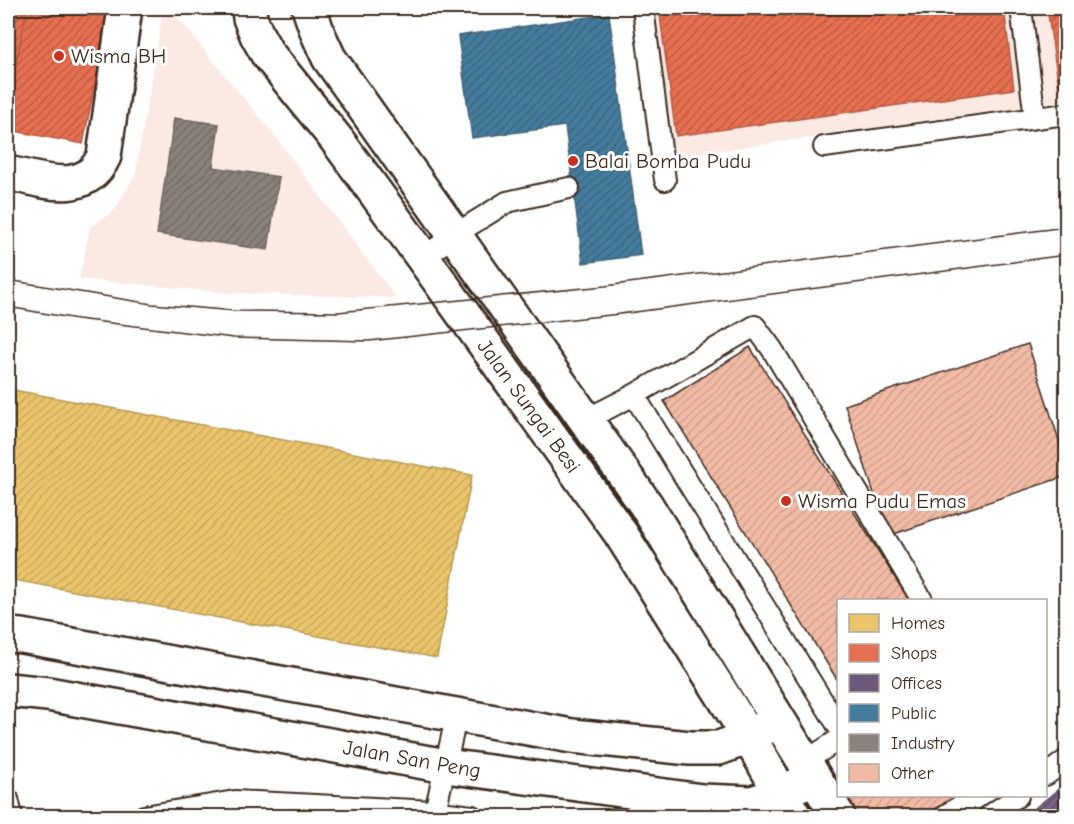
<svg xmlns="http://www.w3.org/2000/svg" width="1074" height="824" viewBox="0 0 1074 824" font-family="'Comic Neue',sans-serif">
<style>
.built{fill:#fbeae4}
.homes{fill:url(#homes-hatch);stroke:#b59653;stroke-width:1.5}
.shops{fill:url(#shops-hatch);stroke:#b35a42;stroke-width:1.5}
.offices{fill:url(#offices-hatch);stroke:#5e4b5e;stroke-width:1.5}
.public{fill:url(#public-hatch);stroke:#426377;stroke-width:1.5}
.industry{fill:url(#industry-hatch);stroke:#726760;stroke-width:1.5}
.building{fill:url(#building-hatch);stroke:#3b2a1e;stroke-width:1.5}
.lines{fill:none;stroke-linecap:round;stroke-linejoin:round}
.lane-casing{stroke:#3b2a1e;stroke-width:24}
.street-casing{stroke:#3b2a1e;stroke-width:38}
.secondary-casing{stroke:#3b2a1e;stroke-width:38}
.lane{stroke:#fff;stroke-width:20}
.street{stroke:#fff;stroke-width:33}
.secondary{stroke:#fff;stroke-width:33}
.tram{stroke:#3b2a1e;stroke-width:1.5}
.poi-dot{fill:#c8321e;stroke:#fff;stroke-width:2}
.labels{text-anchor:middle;stroke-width:6;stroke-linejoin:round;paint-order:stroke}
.poi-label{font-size:21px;fill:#3b2a1e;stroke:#fff;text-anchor:start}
.street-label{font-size:21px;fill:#3b2a1e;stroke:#fff}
</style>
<defs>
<pattern id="homes-hatch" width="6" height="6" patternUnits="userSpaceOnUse" patternTransform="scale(1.5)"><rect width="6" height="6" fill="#e9c46a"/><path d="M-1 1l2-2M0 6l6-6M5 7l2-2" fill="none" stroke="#c9a95b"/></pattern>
<pattern id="shops-hatch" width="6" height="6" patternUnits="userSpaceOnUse" patternTransform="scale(1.5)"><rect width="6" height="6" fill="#e76f51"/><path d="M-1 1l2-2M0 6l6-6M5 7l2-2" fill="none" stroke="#bc5b43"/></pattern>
<pattern id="offices-hatch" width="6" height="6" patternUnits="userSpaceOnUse" patternTransform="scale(1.5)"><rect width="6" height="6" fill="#6d597a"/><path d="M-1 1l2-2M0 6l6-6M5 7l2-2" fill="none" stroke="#83728a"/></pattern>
<pattern id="public-hatch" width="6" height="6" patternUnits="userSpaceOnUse" patternTransform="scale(1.5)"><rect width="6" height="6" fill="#457b9d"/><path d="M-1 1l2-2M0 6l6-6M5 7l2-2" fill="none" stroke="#3b657f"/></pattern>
<pattern id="industry-hatch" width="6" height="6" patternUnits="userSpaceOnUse" patternTransform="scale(1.5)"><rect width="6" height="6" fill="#8a817c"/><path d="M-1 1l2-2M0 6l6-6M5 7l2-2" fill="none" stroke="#726a65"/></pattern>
<pattern id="building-hatch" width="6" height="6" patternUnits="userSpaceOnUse" patternTransform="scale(1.5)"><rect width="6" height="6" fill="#f1baa4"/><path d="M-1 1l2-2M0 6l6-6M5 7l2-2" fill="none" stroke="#d0a08d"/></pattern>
</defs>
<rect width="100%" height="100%" fill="#fff"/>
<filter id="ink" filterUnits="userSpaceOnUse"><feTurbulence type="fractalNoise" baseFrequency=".0167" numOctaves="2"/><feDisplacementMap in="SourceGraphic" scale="12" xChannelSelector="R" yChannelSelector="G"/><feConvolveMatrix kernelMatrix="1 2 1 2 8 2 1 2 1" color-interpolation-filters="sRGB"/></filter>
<g filter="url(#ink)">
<path class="built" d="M650,8h416v95l-395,54z
M174,13l105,128 117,157 -167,-5 -150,-14 11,-52 24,-16 21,-36 27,-158z"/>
<path class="homes" d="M8,389l464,86 -35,183 -429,-79z"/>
<path class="shops" d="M8,8h19l-19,96z
M27,8h83l-27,136 -75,-14v-26z
M659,8h345l10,81 -338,47z
M1047,8h19v79l-7,1z"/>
<path class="offices" d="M1066,783v33h-41z"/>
<path class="public" d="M609,14l32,241 -58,8 -18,-137 -93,12 -14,-102z"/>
<path class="industry" d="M174,118l45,6 -6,43 66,10 -11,73 -111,-16z"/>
<path class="building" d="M1028,344l38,118v14l-178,60 -43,-131z
M750,347l159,253h-71v81l-174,-280z
M843,796h113l-32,20h-68z"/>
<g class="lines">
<g class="lane-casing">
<path id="lane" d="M643,8l22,172
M1021,8l14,110
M824,147l242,-33
M423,258l31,-23 53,-33 62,-14
M634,395l204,331
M587,419l47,-24 121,-69 17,23 150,251
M804,762l34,-22
M1046,775l20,-15
M8,799l4,17
M144,816l91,-15 198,10 39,5
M434,816l23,-102
M989,816l29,-20"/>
</g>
<g class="street-casing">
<path id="street" d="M8,173c34,7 77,25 96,-17l21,-148"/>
</g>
<g class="secondary-casing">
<path id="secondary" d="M249,8l1,10 7,17 10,18 70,87 86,118 198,276 128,203 45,79
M309,8l9,26 11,24 317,447 192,311
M8,635l14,1 550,100 118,12h29l30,-11 19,-11
M8,690l40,4 398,72 256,35 50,2 28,-9 18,-9"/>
</g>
<use href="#lane" class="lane"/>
<use href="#street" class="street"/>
<use href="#secondary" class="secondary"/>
<path class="tram" d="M8,280l144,24 84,7 102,1 267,-26 461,-59
M8,307l69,12 157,19 135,3 251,-27 446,-59"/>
</g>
</g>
<g class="poi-dot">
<circle cx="59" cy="56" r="6"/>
<circle cx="573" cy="161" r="6"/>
<circle cx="786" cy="501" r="6"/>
</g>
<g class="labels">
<g class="poi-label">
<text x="71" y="63">Wisma BH</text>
<text x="585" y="168">Balai Bomba Pudu</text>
<text x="798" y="508">Wisma Pudu Emas</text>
</g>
<g class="street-label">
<text transform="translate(529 406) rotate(54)" y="7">Jalan Sungai Besi</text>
<text transform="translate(412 759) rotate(10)" y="7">Jalan San Peng</text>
</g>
</g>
<rect width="1074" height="824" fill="none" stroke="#fff" stroke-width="30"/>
<rect x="15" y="15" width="1044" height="794" fill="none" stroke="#3b2a1e" stroke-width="2" filter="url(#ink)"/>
<rect x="837" y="599" width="210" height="198" fill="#ffffff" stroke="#b1aaa5" stroke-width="1.5"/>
<rect x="849" y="614" width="30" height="18" fill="#e9c46a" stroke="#b1aaa5" stroke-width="1.5"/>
<text x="891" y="629" font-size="18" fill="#3b2a1e">Homes</text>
<rect x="849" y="644" width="30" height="18" fill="#e76f51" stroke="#b1aaa5" stroke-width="1.5"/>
<text x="891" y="659" font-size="18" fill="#3b2a1e">Shops</text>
<rect x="849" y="674" width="30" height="18" fill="#6d597a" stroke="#b1aaa5" stroke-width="1.5"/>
<text x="891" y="689" font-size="18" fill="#3b2a1e">Offices</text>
<rect x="849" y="704" width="30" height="18" fill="#457b9d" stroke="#b1aaa5" stroke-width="1.5"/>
<text x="891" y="719" font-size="18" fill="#3b2a1e">Public</text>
<rect x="849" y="734" width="30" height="18" fill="#8a817c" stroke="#b1aaa5" stroke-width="1.5"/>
<text x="891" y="749" font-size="18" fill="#3b2a1e">Industry</text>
<rect x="849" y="764" width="30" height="18" fill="#f1baa4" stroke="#b1aaa5" stroke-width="1.5"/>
<text x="891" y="779" font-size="18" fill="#3b2a1e">Other</text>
</svg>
